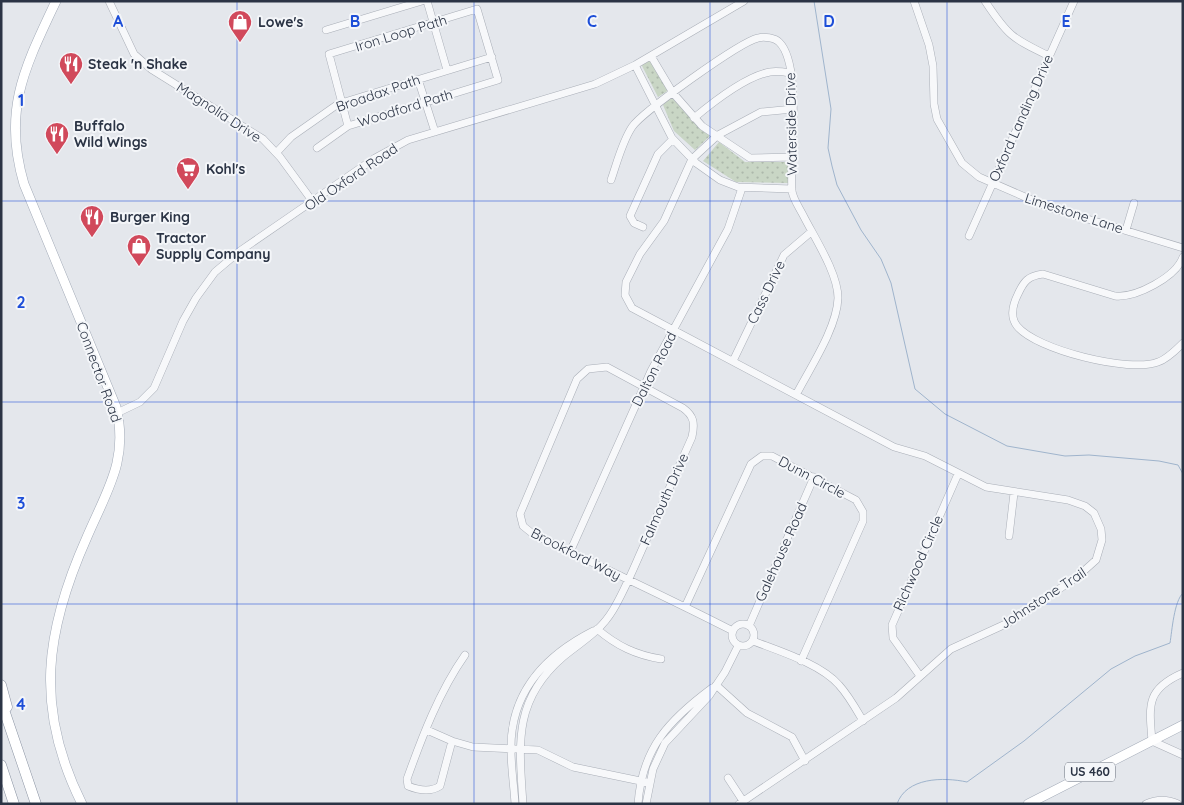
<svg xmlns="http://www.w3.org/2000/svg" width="1184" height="805" viewBox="0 0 1184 805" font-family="Quicksand,sans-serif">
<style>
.park{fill:url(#park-dots)}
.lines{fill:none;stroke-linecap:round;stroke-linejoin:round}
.stream{stroke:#9fb4cc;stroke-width:1}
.minor-casing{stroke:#a9aeb7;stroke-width:8}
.major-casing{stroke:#a3abb8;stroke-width:10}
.highway-casing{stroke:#8b94a3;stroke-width:11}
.minor{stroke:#f7f8fa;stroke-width:7}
.major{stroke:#fff;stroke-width:9}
.highway{stroke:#fff;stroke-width:10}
.grid{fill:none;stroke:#1d4ed8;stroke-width:1;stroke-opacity:0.55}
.labels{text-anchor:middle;stroke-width:4;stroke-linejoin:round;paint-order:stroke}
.shield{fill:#f4f6f9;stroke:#676e7b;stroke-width:1}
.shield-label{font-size:12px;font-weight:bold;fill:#2b3445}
.poi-label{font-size:14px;font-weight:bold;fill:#2b3445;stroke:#f4f6f9;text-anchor:start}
.street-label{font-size:14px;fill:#2b3445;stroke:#f4f6f9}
.grid-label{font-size:16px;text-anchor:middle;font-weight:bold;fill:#1d4ed8;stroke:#f4f6f9;stroke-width:4;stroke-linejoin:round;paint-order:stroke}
</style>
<defs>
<pattern id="park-dots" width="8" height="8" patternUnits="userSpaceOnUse" patternTransform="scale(1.25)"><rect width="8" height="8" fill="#c9d6c5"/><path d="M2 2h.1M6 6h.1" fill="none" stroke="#adb8ab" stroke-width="1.8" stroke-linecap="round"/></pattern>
</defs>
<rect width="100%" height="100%" fill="#e4e7ec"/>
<path class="park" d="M650,59l19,31 -11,7 -17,-33z
M672,96l39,39 -16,15 -21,-19 -11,-26z
M719,142l26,20h44l-1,21 -52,-1 -33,-21z"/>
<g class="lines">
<path class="stream" d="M814,1l17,108 -3,39 4,18 5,19 24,45 20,29 10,24 24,106 30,25 62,32 58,10 24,-1 70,6 19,4 5,9
M897,804c9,-27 47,-27 70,-22l57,-41 87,-72 24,-13 35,-13c2,-12 4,-42 13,-50"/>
<g class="minor-casing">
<path id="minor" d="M109,1l25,53 17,15 112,70 17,18 33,45
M427,1l20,69
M914,1l15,44 4,21 1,38 3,15 25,44 17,14 69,30 135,41
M985,1c23,35 27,37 64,55
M326,30l96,-29
M651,56l22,37 29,33 48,32 43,-1
M635,65l37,73 24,25 24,17 18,7 54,2
M418,79l17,53
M694,118c18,-15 53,-42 76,-46 6,-1 14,0 20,1
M317,148l31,-22 150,-46 -21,-71 -148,45 19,72
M277,152l14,-15 47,-33 154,-47
M611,180c6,-17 11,-38 21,-53 10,-15 108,-85 126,-89 6,-2 17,0 21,4 24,23 10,116 13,149 1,8 7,16 11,24 11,22 35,58 35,83 -1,30 -28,70 -42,97
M643,227l-9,-4 -4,-7 28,-62 15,-15
M1126,230l8,-27
M969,236l105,-235
M1183,257c-7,20 -47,41 -68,39l-72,-22c-15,2 -19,7 -25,20 -5,10 -9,22 -1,32 19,24 113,47 141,36 9,-3 18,-12 25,-19
M733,361l51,-106 27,-23
M117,413l23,-11 14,-14 29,-67 13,-23 19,-26 25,-21 135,-93 33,-18 187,-56 40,-19 109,-64
M1009,536l5,-43
M570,552l81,-181 77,-142 14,-41
M685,607l66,-143 11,-8h10l84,44 7,12v9l-62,140
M732 635a11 11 0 1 1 22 0a11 11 0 1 1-22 0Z
M749,626l65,-149
M597,629c20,17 39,26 64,30
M753,641c26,10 68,23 86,44 10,11 17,24 24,36
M1183,673c-37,16 -34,32 -31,68l31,14
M920,676l-27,-38 -1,-13 66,-151
M716,685l31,28 45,24 13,24
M427,730l25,11 21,6 65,3 35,17 77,16
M452,741l-12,45c-9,6 -22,4 -32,0l-1,-7c15,-42 32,-87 58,-124
M728,778l15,23
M515,804c-1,-18 -4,-36 -4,-54 -1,-57 33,-94 82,-119
M523,804c-4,-60 -10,-104 40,-147 18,-15 37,-25 50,-47 12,-20 21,-43 31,-65 16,-36 32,-72 48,-108 3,-14 2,-21 -9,-29l-76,-41 -19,2 -11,10 -57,135 3,12 10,8c66,32 134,63 200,97
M638,804c4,-56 31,-84 74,-116
M646,804l7,-35 12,-26 44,-47 16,-24 13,-26
M739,804l157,-106 55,-49 59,-27 67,-45 19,-17 6,-20 -1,-11 -7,-16 -9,-7 -17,-6 -82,-13 -61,-31 -31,-9 -262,-139 -7,-13 1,-13 14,-28 24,-33 28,-62 26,-24 43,-23 32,-3
M1146,804c11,-5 21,-5 32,0"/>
</g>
<g class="major-casing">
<path id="major" d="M56,1c-31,66 -54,109 -32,183l92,223c13,53 -9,83 -29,130 -42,94 -53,171 -5,267
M1028,804l155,-79"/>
</g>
<g class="highway-casing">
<path id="highway" d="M1,685l6,22
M1,701l35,103
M1,765l13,39"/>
</g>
<use href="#minor" class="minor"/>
<use href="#major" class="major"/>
<use href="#highway" class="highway"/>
</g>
<path class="grid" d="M237,1v803M474,1v803M710,1v803M947,1v803M1,201h1182M1,402h1182M1,604h1182"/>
<defs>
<g id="shop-pin" transform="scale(1.25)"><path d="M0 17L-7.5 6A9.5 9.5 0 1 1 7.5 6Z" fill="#d1495b" stroke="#f4f6f9"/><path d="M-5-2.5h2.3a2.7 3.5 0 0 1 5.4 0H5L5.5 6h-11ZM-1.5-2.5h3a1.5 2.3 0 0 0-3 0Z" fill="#fff"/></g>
<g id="restaurant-pin" transform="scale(1.25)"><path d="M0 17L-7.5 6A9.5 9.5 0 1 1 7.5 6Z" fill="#d1495b" stroke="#f4f6f9"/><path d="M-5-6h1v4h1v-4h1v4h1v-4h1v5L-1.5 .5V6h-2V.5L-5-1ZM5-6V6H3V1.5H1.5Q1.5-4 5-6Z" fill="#fff"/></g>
<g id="supermarket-pin" transform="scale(1.25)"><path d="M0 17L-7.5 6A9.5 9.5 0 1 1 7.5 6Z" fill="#d1495b" stroke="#f4f6f9"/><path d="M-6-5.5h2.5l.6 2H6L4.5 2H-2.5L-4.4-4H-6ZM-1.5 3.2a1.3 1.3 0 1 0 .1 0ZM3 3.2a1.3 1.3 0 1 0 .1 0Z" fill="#fff"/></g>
</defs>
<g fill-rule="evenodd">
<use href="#shop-pin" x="240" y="22"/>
<use href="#restaurant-pin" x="71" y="64"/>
<use href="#restaurant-pin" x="57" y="134"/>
<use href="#supermarket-pin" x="188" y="169"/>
<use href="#restaurant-pin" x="92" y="217"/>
<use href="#shop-pin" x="139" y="246"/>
</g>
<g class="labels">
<rect class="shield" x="1065" y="762.5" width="50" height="19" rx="4"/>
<g class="shield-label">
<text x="1090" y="776">US 460</text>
</g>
<g class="poi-label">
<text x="258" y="27">Lowe's</text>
<text x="88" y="69">Steak 'n Shake</text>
<text x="74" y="131">Buffalo<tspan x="74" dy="16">Wild Wings</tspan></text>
<text x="206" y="174">Kohl's</text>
<text x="110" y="222">Burger King</text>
<text x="156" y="243">Tractor<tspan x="156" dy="16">Supply Company</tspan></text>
</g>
<g class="street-label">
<text transform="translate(401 33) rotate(-17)" y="5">Iron Loop Path</text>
<text transform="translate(378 93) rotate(-19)" y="5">Broadax Path</text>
<text transform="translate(405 108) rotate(-17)" y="5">Woodford Path</text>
<text transform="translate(219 112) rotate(33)" y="5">Magnolia Drive</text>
<text transform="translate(1021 118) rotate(-66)" y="5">Oxford Landing Drive</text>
<text transform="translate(791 124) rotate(-91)" y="5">Waterside Drive</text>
<text transform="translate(351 177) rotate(-34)" y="5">Old Oxford Road</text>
<text transform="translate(1074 213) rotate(18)" y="5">Limestone Lane</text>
<text transform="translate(766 292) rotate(-64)" y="5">Cass Drive</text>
<text transform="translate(654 369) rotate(-63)" y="5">Dalton Road</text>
<text transform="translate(99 372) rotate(70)" y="5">Connector Road</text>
<text transform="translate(812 477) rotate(28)" y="5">Dunn Circle</text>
<text transform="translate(664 499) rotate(-66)" y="5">Falmouth Drive</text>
<text transform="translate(781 552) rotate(-66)" y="5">Galehouse Road</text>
<text transform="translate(576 554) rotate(27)" y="5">Brookford Way</text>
<text transform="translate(918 563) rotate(-66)" y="5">Richwood Circle</text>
<text transform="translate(1043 598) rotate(-33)" y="5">Johnstone Trail</text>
</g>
</g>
<g class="grid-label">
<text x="118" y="27">A</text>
<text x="355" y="27">B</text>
<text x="592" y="27">C</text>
<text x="829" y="27">D</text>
<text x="1066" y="27">E</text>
<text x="21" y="106">1</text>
<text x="21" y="308">2</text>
<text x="21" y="509">3</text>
<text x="21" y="710">4</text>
</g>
<rect width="1184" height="805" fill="none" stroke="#2b3445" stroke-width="5"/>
</svg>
